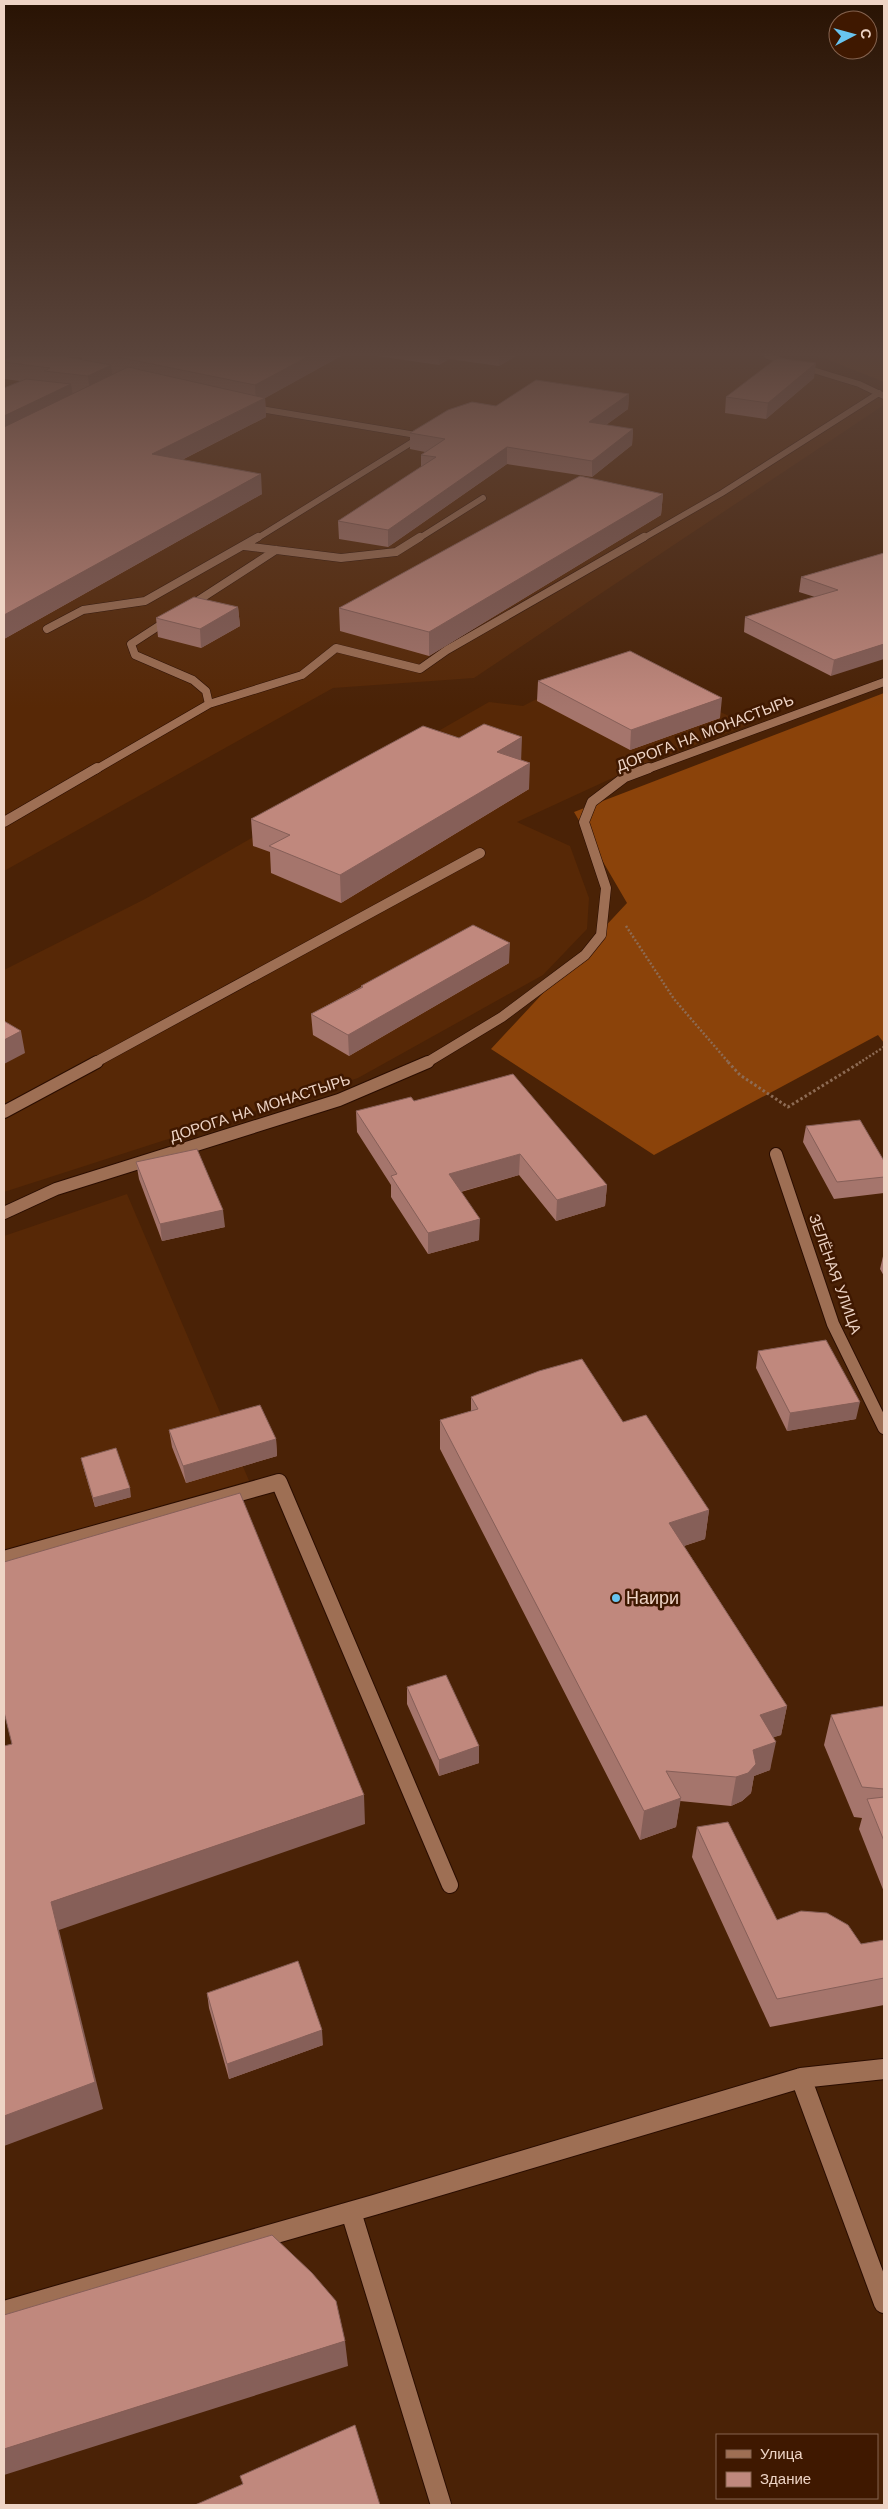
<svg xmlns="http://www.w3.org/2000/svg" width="888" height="2509" viewBox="0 0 888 2509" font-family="'Work Sans',sans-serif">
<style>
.built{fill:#572806}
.green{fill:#673107}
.forest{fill:#8b430a}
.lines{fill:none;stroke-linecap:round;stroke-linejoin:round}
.minor-far5-casing{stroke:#2a0d00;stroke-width:7}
.minor-far4-casing{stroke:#2a0d00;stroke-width:9}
.minor-far3-casing{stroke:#2a0d00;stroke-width:11}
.minor-far2-casing{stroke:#2a0d00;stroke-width:14}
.minor-far1-casing{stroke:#2a0d00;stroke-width:18}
.minor-casing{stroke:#2a0d00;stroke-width:22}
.path-far1{stroke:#8d6b54;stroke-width:2.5;stroke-dasharray:2 2;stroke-linecap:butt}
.path{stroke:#8d6b54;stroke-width:3;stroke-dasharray:2.5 2.5;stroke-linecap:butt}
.minor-far5{stroke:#9e6f54;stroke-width:6}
.minor-far4{stroke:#9e6f54;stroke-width:8}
.minor-far3{stroke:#9e6f54;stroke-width:10}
.minor-far2{stroke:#9e6f54;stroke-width:12}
.minor-far1{stroke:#9e6f54;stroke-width:16}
.minor{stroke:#9e6f54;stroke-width:20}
.wall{fill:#a5756c;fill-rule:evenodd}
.shaded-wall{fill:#865f58}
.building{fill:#c0887d;stroke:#865f58}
.poi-dot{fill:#68c4f0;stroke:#3f1800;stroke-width:2}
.labels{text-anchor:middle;stroke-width:5;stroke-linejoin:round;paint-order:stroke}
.street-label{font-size:15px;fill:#eed4c5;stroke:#3f1800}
.near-poi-label{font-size:18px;fill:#eed4c5;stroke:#3f1800;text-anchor:start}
</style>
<rect width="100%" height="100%" fill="#4a2206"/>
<path class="built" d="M4,356h748l95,26 37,18v5l-410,273 -141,10 -329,183z
M610,662l139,63 -106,39 -126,58 53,24 19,52 -2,31 -44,46 -185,103 -354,114v-222l141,-71 344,-197 34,4z
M127,1194l126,296 -249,68v-322z"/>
<path class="green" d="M814,356h70v26l-60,-24z"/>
<path class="forest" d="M884,693v350l-6,-8 -224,120 -163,-106 136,-146 -53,-91z"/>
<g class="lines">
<g class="minor-far5-casing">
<path id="minor-far5" d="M767,356l92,28 25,12
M249,407l173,29 -166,103
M418,539l65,-41
M642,539l80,-46 157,-100"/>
</g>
<g class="minor-far4-casing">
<path id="minor-far4" d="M244,546l97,12 55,-6 24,-15
M188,607l88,-57
M171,618l-40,26 4,11 58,25 13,11 3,13
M47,629l36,-19 62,-9 113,-64
M95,770l114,-66 93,-29 34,-27 84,21 27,-19 197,-113
M645,770l239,-88"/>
</g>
<g class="minor-far3-casing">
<path id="minor-far3" d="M4,822l93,-54
M94,1063l386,-210
M426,1063l76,-46 83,-62 16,-20 5,-47 -22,-66 8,-20 33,-25 24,-9"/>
</g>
<g class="minor-far2-casing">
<path id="minor-far2" d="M4,1112l93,-50
M776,1154l57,170 51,104
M4,1213l52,-24 283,-89 89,-38"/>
</g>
<g class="minor-far1-casing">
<path id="minor-far1" d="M4,1559l275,-77 171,403"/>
</g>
<g class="minor-casing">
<path id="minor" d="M801,2078l83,225
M351,2212l90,293
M4,2311l370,-106 427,-127 83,-9"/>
</g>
<path class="path-far1" d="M626,926l48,73 55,64
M859,1063l25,-16"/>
<path class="path" d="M728,1062l12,13 48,32 73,-45"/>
<use href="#minor-far5" class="minor-far5"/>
<use href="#minor-far4" class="minor-far4"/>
<use href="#minor-far3" class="minor-far3"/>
<use href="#minor-far2" class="minor-far2"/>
<use href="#minor-far1" class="minor-far1"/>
<use href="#minor" class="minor"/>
</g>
<path class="wall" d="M12,356h329l-76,42 1,19 -84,43 80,34 -258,145 16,-258 -16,-2v-19zM82,357v3l-5,-1z
M377,356h139l-17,10 -50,-7 -10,6z
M814,378l-48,41 -41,-6 1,-16z
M629,394l-1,15 -22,16 27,4 -1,16 -40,32 -85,-13 -119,83 -49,-8 -1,-18 83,-54v-12l4,-3 -15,-3v-16l86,-27z
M663,494l-2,21 -232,141 -89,-25 -1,-23z
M884,553l-53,123 -87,-44 1,-15 70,-20 -16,-5 2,-15z
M238,607l2,19 -39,22 -43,-11 -2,-19z
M538,681l182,37 -90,32 -93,-49z
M521,760l8,29 -188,114 -70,-30 -1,-21 -17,-6 -2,-27z
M509,963l-160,93 -36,-21 -2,-21 50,-27v-1z
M414,1101l193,84 -2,21 -49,15 -37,-46 -58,17 18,48 -51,14 -37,-57v-12l-34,-53 -1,-21z
M806,1126l78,35v32l-50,6 -31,-57z
M136,1162l89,65 -63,14 -23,-62z
M884,1252v24l-4,-7z
M758,1351l98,68 -69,12 -31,-63z
M471,1397l152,25 86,88 -4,29 -21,7 103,160 -6,29 -8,2 -3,33 -16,6 -3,17 -9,8 -11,5 -51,-5 -4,26 -36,13 -200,-391v-29l31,-9z
M169,1430l107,9 1,17 -91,27 -14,-36z
M81,1458l50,39 -36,10 -12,-41z
M407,1687l72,76 -40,13 -32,-72z
M884,1706v186l-25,-63 3,-11 -8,-1 -30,-72 7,-30z
M697,1827l80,93 84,24 23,-4v65l-114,22 -78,-170z
M207,1993l116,52 -94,34 -20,-71z"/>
<path class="shaded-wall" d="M59,356h23v1l-19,7z
M309,356h32l-83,46 7,-4 1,19 -112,57 -2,-20 104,-51 -1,-18z
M439,356h10v3l-10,6z
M499,356h17l-17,10z
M816,363l-2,15 -48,41 2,-16z
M111,365l2,17 -23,12 -2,-18z
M71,384l3,18 -70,35v-21z
M629,394l-1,15 -40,29 1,-16z
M633,429l-1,16 -40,32v-16z
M507,447v17l-119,83v-17z
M261,474l1,20 -258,145v-24z
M663,494l-2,21 -232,141v-24z
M238,607l2,19 -39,22 -1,-19z
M884,644v15l-53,17 3,-16z
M722,698l-2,20 -90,32 1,-20z
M522,737l-1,26 -24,-11z
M530,763l-1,26 -188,114 -1,-28z
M510,943l-1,20 -160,93 -1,-21z
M21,1031l4,22 -21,11v-24z
M520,1154l-1,21 -70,20v-21z
M607,1185l-2,21 -49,15 1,-21z
M223,1210l2,17 -63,14 -2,-17z
M480,1219l-1,21 -51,14v-21z
M860,1402l-4,17 -69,12 3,-18z
M276,1439l1,17 -91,27 -3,-17z
M130,1488l1,9 -36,10 -2,-9z
M709,1510l-4,29 -40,13 4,-29z
M787,1706l-6,29 -27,9 6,-29z
M776,1742l-6,28 -16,6 -3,17 -9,8 -11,5 5,-29 17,-27z
M479,1746v17l-40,13v-16z
M364,1795l1,29 -306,106 44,179 -99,37v-30l47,-214z
M681,1798l-5,29 -36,13 4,-29z
M322,2030l1,15 -94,34 -2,-15z
M345,2341l3,25 -344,109v-26z"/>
<path class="building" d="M12,356h50l49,9 -23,11 -44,-5 6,-3 -46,-6v-2z
M113,356h196l-54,29z
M777,358l39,5 -48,40 -42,-6z
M128,367l137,31 -113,56 109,20 -257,141v-188z
M26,379l45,5 -67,32v-28z
M536,380l93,14 -40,28 44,7 -41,32 -85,-14 -119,83 -50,-9 98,-64 -15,-2 24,-16 -35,-6 38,-23 24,-8 24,4z
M580,476l83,18 -234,138 -90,-24z
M884,553v91l-50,16 -89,-43 93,-27 -37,-13z
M194,597l44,10 -38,22 -44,-11z
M630,651l92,47 -91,32 -93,-49z
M484,724l38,13 -25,15 33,11 -190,112 -71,-29 21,-11 -39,-16 172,-93 36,12z
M473,925l37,18 -162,92 -37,-21 52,-27 -2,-1z
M4,1021l17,10 -17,9z
M513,1074l94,111 -50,15 -37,-46 -71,20 31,45 -52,14 -37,-57 6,-2 -41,-63 55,-14 3,4z
M860,1120l24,41v16l-47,5 -31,-56z
M197,1149l26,61 -63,14 -24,-62z
M826,1340l34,62 -70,11 -32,-62z
M582,1359l41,63 23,-7 63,95 -40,13 118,183 -27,9 16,27 -23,8 3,14 -8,9 -12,4 -70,-6 15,27 -37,13 -204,-391 38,-11 -7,-12 68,-26z
M260,1405l16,34 -93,27 -14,-36z
M116,1448l14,40 -37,10 -12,-40z
M240,1493l124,302 -313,107 44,180 -91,34v-370l8,-2 -8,-32v-150z
M446,1675l33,71 -40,14 -32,-73z
M884,1706v83l-22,-2 -31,-72z
M884,1797v44l-17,-42z
M728,1822l49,98 24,-9 26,2 21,12 13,19 23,-4v38l-107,21 -80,-172z
M298,1961l24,69 -95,34 -20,-71z
M272,2235l40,38 24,28 9,40 -341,108v-134z
M355,2425l25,80h-185l48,-21 -3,-8z"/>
<linearGradient id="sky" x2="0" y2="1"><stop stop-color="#291303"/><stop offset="0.5" stop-color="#5a443b"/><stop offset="1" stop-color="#5a443b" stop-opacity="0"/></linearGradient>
<rect width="888" height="708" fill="url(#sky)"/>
<circle class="poi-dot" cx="616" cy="1598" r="5"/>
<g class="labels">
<g class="street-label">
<text transform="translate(705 733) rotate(-21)" y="5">ДОРОГА НА МОНАСТЫРЬ</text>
<text transform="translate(260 1108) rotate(-18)" y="5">ДОРОГА НА МОНАСТЫРЬ</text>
<text transform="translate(835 1274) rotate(70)" y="5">ЗЕЛЁНАЯ УЛИЦА</text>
</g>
<g class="near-poi-label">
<text x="626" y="1604">Наири</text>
</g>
</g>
<rect width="888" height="2509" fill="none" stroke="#eed4c5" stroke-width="10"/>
<rect x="716" y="2434" width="162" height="65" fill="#3f1800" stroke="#85634f"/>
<rect x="726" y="2450" width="25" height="8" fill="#9e6f54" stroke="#85634f"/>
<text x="760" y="2459" font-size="15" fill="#eed4c5">Улица</text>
<rect x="726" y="2472" width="25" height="15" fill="#c0887d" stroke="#85634f"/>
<text x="760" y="2484" font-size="15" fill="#eed4c5">Здание</text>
<g transform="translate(853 35) rotate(84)"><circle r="24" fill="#3f1800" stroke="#85634f"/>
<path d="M0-4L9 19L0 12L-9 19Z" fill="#68c4f0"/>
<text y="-8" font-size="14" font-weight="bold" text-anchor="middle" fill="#eed4c5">С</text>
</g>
</svg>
